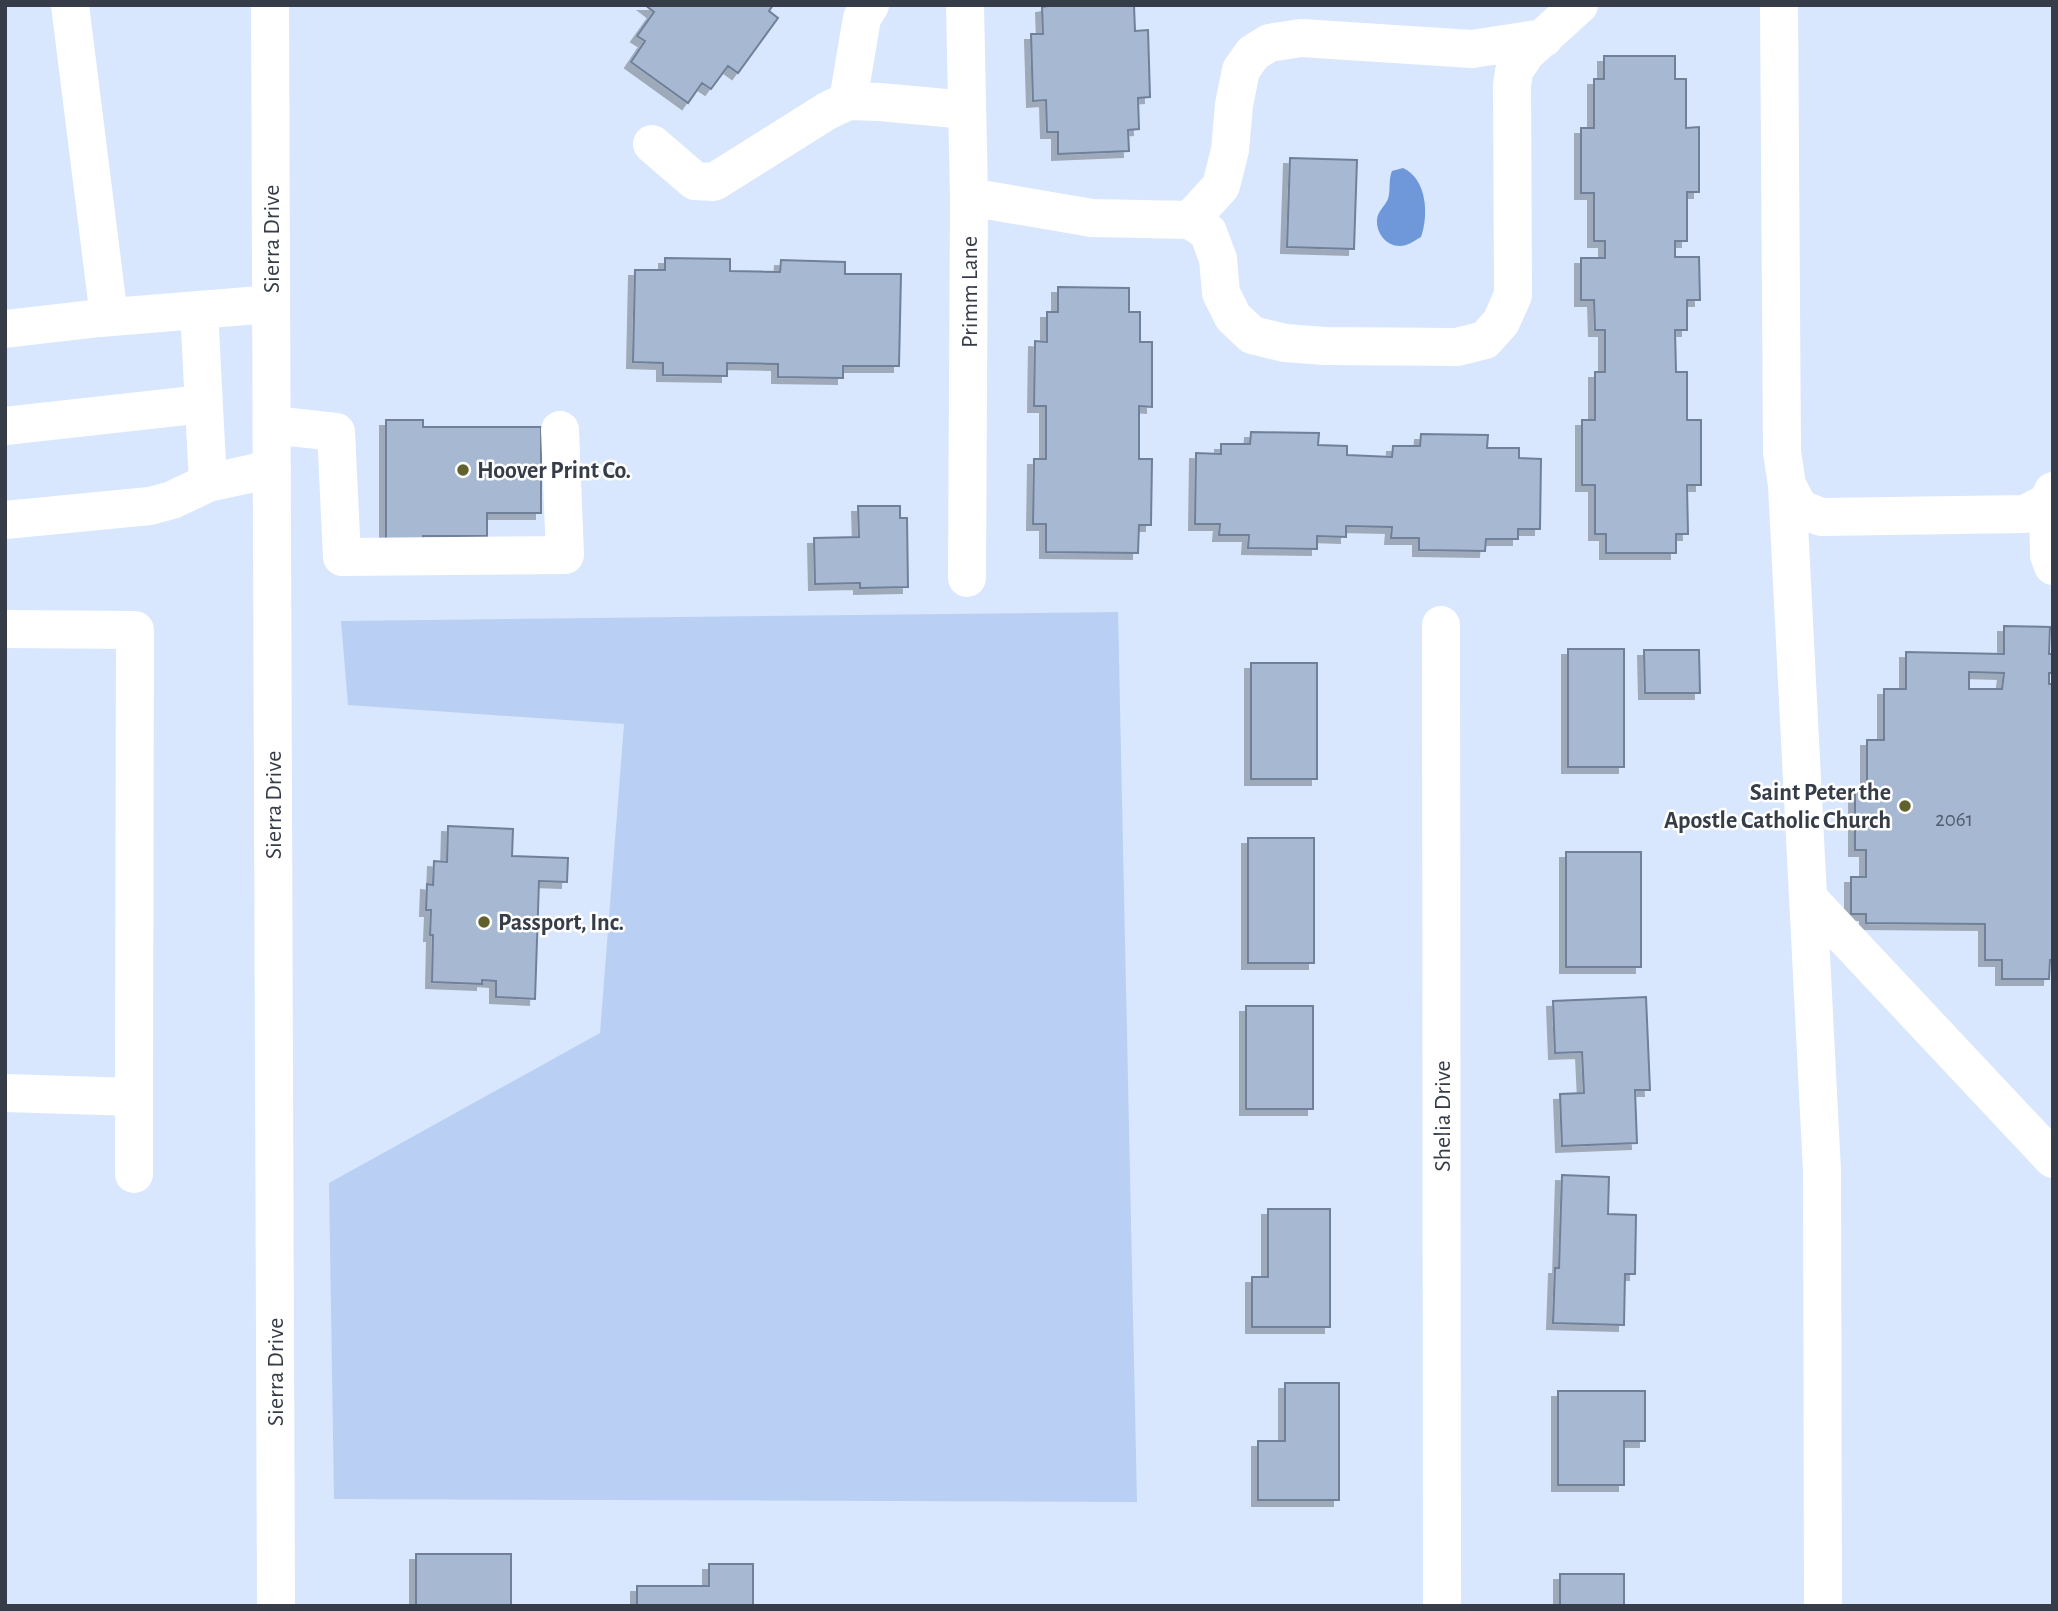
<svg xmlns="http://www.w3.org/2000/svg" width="2058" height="1611" viewBox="0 0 2058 1611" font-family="'Alegreya Sans',sans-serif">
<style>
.green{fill:#b9d0f4}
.water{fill:#6e98d9}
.building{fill:#a6b8d2;stroke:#708099;stroke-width:2;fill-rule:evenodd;filter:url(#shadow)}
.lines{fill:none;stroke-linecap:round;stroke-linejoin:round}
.minor{stroke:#fff;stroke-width:38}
.poi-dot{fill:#61612e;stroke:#fff;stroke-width:2.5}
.labels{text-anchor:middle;stroke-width:5;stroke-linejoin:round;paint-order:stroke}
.number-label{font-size:21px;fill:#525c6a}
.street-label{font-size:24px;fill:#363d48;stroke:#fff}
.poi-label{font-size:24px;font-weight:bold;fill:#363d48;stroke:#fff;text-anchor:start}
</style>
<defs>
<filter id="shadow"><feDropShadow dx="-6" dy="6" stdDeviation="0" flood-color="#0004"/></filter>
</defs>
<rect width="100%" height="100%" fill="#d8e7fd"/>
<path class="green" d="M1118,612l19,890 -803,-3 -5,-316 271,-150 24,-309 -276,-19 -7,-84z"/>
<path class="water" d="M1403,168c24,11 26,47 18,69 -6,3 -13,9 -21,9 -14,0 -24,-13 -23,-27 1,-8 8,-13 11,-20 3,-9 0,-19 4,-28z"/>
<path class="building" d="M645,5h128l-4,6 9,7 -40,55 -10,-7 -17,23 -9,-6 -14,20 -57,-41 14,-21 -8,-5 17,-24z
M1053,5h81l1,26 13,-1 2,67 -12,1 1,31 -11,1 1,21 -71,3v-22h-11l-1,-32 -13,1 -2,-67h12l-1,-27z
M1604,56h71v23h11v49l13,-1v65h-12v49h-12v16h24l1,43h-13v30h-12l1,42h11v48h14v65h-14l1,49h-12v19h-70v-19h-11v-49h-13v-65h13v-48h10v-42h-10l-1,-30h-13v-42h24v-17h-11v-48h-13v-65h13v-49h10z
M1290,158l67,2 -3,89 -67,-2z
M665,258l65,1v12l50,1 1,-12 64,2v12h56l-2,92h-56v12l-65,-1v-13l-51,-1v13l-64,-1v-12l-30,-1 2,-92h30z
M1058,287l71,1v24h11v30h12v65l-13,-1v53h13l-1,66h-12l-1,28 -92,-1v-28h-13l1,-65h12v-53h-12l1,-65 12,1v-30h11z
M386,420h37v7h118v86h-54v23h-64v10h-37z
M1251,432l68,1 -1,12 29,1v9l45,2 1,-11h27l1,-12 67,1 -1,13h32v10l22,1 -1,70h-22v10h-32l-1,12 -66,-1v-12h-28l1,-11 -46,-1v11l-29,-1v13l-69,-1 1,-13h-30l1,-11h-25l1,-71 25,1v-10h29z
M858,506h42v12h7l1,69 -48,1v-5l-45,1 -1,-46 45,-1z
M2004,626l46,1 -1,27h4v19h-4v11h3l1,6v270h-3l-1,19h-47v-19h-17v-36l-119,-1v-9h-15v-37h15v-27h-11v-62h12v-48h17v-51h22v-37l98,2zM1969,672l35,1 -2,16h-33z
M1568,649h56v118h-56z
M1644,650h55l1,43h-55z
M1251,663h66v116h-66z
M448,826l65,3 -1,27 56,2 -1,24 -28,-1 -4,118 -39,-2v-16l-14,-1v4l-50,-2 1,-47h-3l1,-25h-5l1,-26 6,1 1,-24 13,1z
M1248,838h66v125h-66z
M1566,852h75v115h-75z
M1646,997l4,93h-15l2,53 -75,3 -2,-52 24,-1 -2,-41 -27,1 -2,-52z
M1246,1006h67v103h-67z
M1562,1175l47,2 -1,37 28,1 -1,59h-10l-1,51 -71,-2 2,-55h4z
M1268,1209h62v118h-78v-50h16z
M1285,1383h54v117h-81v-59h27z
M1558,1391h87v50h-21v44h-66z
M416,1554h95v52h-95z
M709,1564h44v42h-116v-20h72z
M1560,1574h64v32h-64z"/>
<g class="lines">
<path class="minor" d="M70,5l39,312
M270,5l6,1601
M965,5l4,192 -2,381
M1779,5l3,447 5,33 12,23 22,9 204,-3 23,-12 5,-11
M848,101l14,-83 8,-13
M652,144l43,37 19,1 113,-71 21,-10 32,1 87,8
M969,197l123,21 98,2 18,12 10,27 3,34 12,24 19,18 33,8 40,3 132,1 28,-7 16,-18 12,-27 -1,-209 2,-15 12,-18 53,-48
M1190,220l31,-34 9,-36 4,-45 7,-35 12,-17 16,-10 32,-5 171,11 72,-11
M199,310l9,173
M5,329l95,-11 171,-14
M272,425l64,7 6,125 223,-2 -5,-125
M5,426l198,-22
M1787,485l35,686 1,435
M2053,504l-5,-2 1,53 4,11
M5,520l145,-14 22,-6 36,-17 64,-14
M1441,625l1,981
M5,629l130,1 -1,467
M1809,899l244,260
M5,1093l129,4v77"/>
</g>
<g class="poi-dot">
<circle cx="463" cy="470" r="7"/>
<circle cx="1905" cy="806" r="7"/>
<circle cx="484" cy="922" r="7"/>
</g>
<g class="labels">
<g class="number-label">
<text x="1954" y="826">2061</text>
</g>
<g class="street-label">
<text transform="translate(271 239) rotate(-90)" y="8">Sierra Drive</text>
<text transform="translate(969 292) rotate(-90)" y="8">Primm Lane</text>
<text transform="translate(273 805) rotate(-90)" y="8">Sierra Drive</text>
<text transform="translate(1442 1116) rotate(-90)" y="8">Shelia Drive</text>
<text transform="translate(275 1372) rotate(-90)" y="8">Sierra Drive</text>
</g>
<g class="poi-label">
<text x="477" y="478">Hoover Print Co.</text>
<text x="1891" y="800" text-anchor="end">Saint Peter the<tspan x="1891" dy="28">Apostle Catholic Church</tspan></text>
<text x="498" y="930">Passport, Inc.</text>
</g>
</g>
<rect width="2058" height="1611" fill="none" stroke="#363d48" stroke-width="14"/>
</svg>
